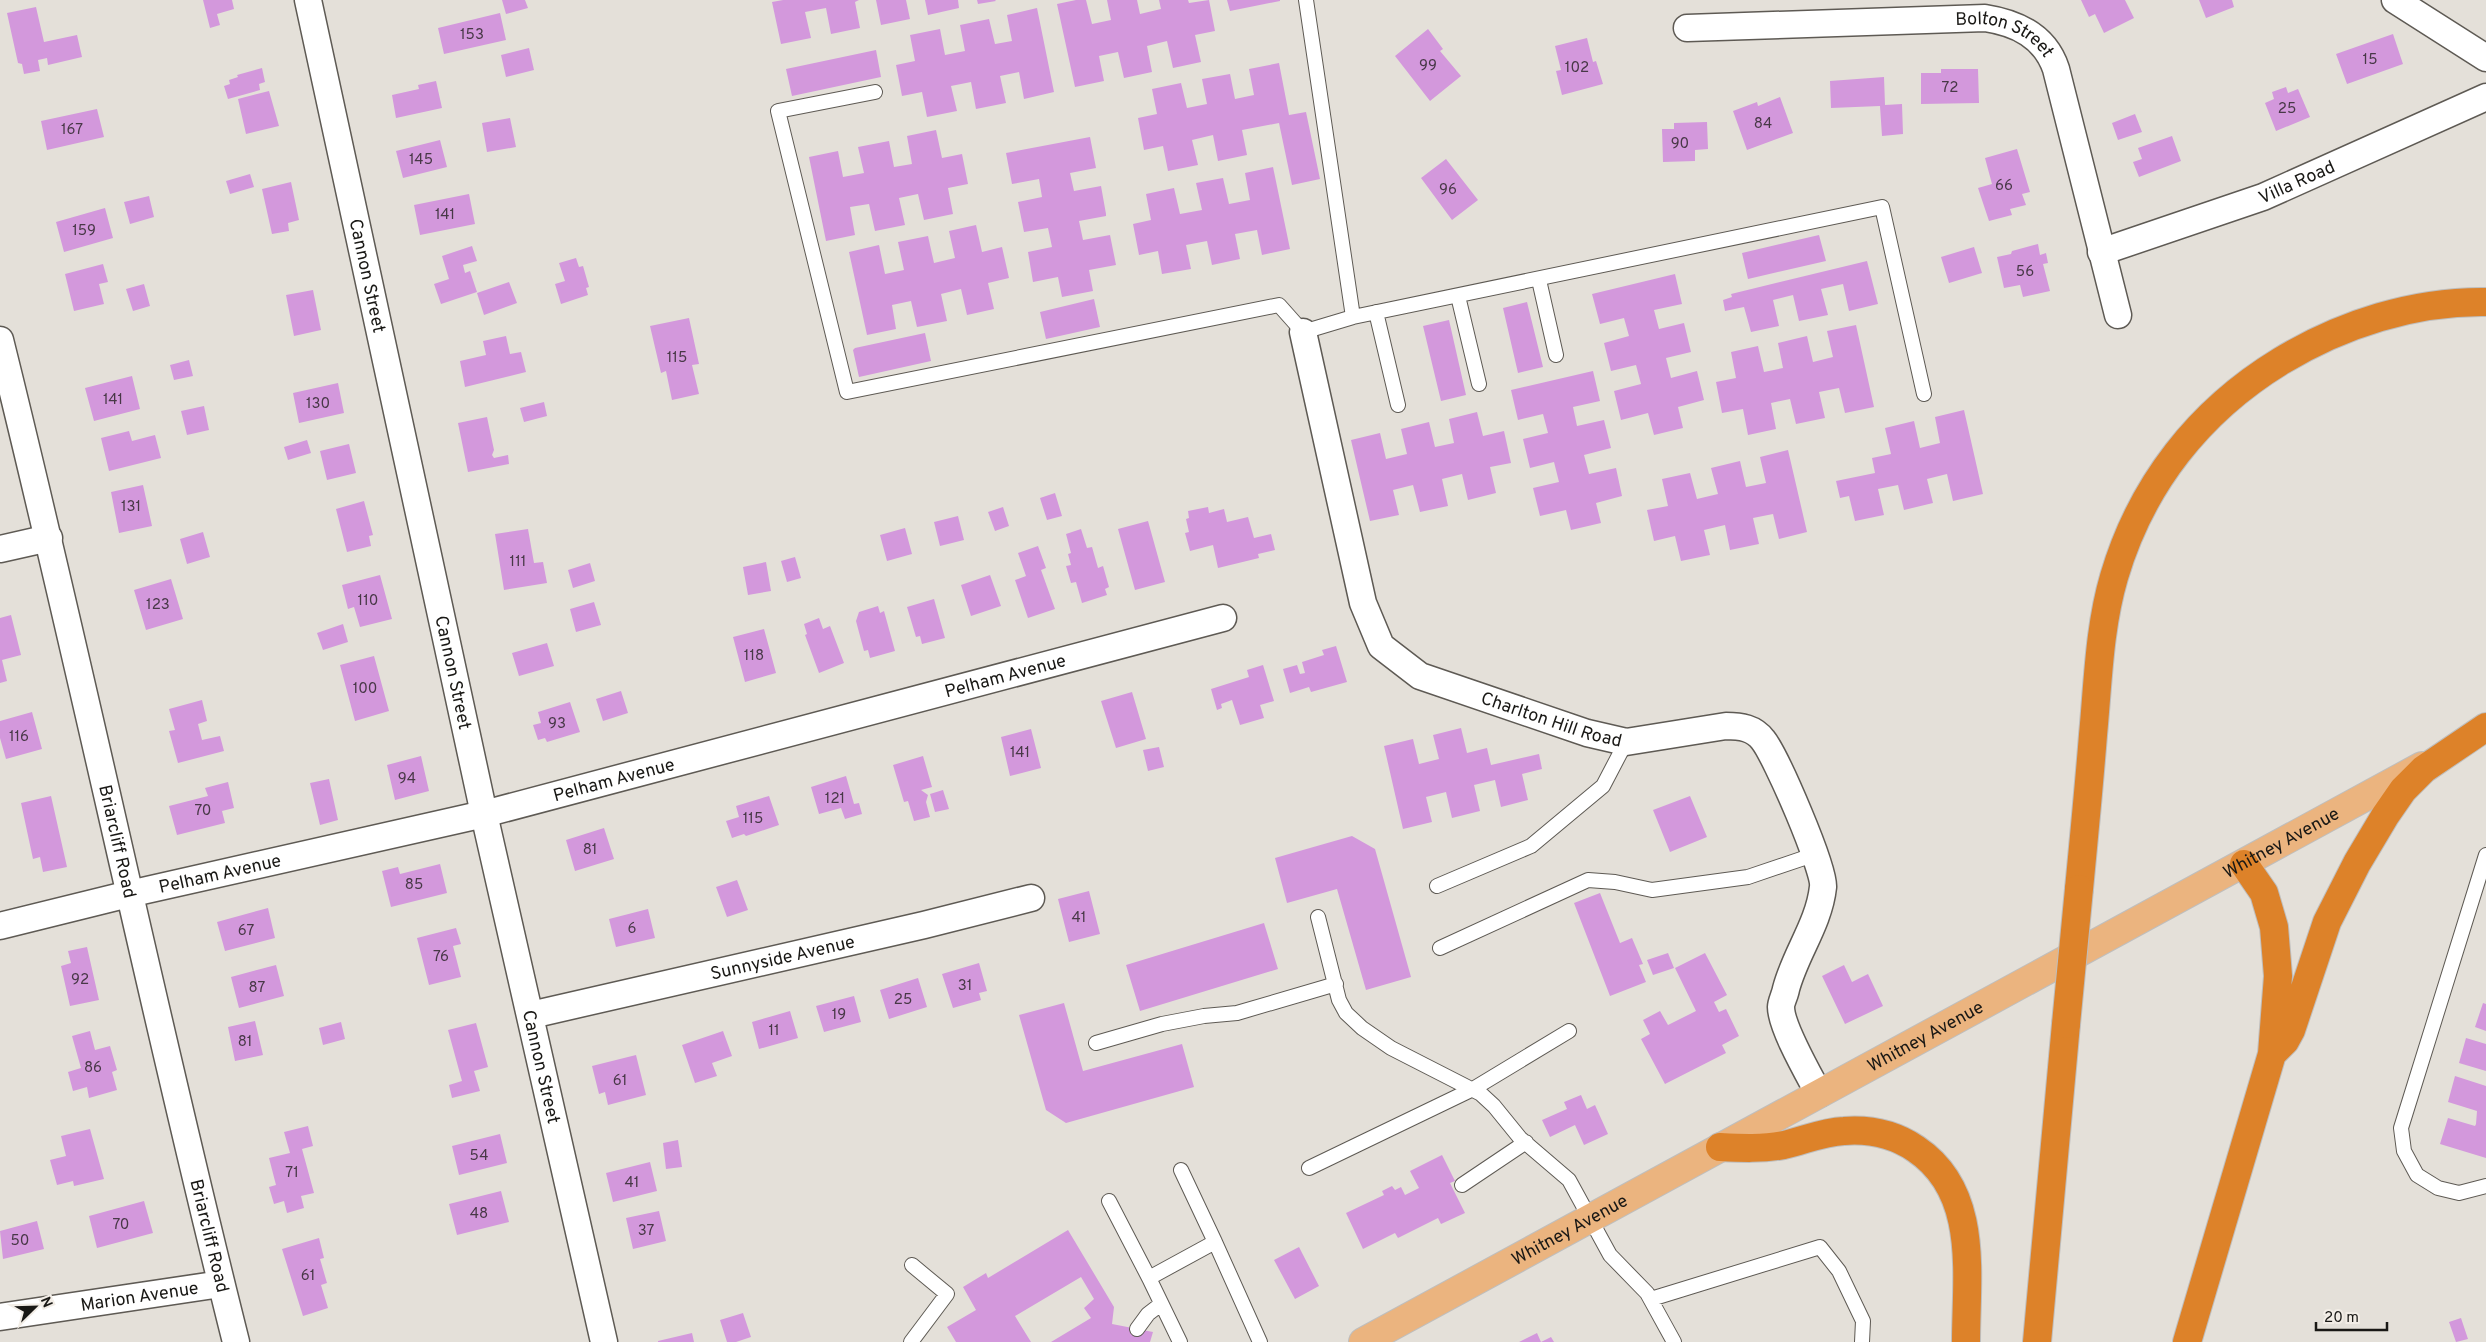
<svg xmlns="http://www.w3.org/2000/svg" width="2486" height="1342" viewBox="0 0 2486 1342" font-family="Overpass,sans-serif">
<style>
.building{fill:#d398dc}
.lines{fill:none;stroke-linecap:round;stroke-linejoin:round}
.lane-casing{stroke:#5e5a54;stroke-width:16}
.street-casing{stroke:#5e5a54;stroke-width:29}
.primary-casing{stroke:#bfbebd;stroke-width:30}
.highway-casing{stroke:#bfbebd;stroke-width:30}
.lane{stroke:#fff;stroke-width:14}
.street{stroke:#fff;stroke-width:26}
.primary{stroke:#ebb47f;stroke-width:28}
.highway{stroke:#dd8229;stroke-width:28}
.highway-bridge-casing{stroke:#bfbebd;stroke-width:30;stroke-linecap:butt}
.highway-bridge{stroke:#dd8229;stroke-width:28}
.labels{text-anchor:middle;stroke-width:4;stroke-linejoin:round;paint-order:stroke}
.number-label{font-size:15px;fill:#483847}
.street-label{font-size:18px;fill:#191815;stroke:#f2ede6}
</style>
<rect width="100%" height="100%" fill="#e4e0d9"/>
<path class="building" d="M203,0h29l2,9 -17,5 3,11 -10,3z
M502,0h23l3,8 -22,6z
M783,0h76l-4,2 5,26 -29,6 -5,-26 -21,4 6,26 -30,6 -9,-42z
M876,0h30l4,19 -29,6z
M925,0h33l1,8 -31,7z
M977,0h18l1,1 -18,3z
M1076,0h10l6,24 19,-4 -4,-20h30l3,14 21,-5 -2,-9h29l1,3 20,-3 6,31 -20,4 6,27 -28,6 -6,-27 -20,5 5,26 -28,6 -6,-26 -19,4 5,25 -29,6 -18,-83z
M1227,0h53v1l-50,10z
M2081,0h44l9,18 -30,15 -9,-19 -6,3z
M2199,0h33l2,7 -28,11z
M36,7l8,35 33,-7 5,22 -34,8 -1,-7 -9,2 2,11 -16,3 -2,-10 -4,-1 -11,-50z
M1037,8l17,84 -30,7 -5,-27 -19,4 6,27 -30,6 -5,-27 -20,4 6,25 -30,6 -5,-25 -20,4 -6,-31 19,-4 -5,-26 30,-6 5,26 20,-4 -5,-26 29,-6 6,25 17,-3 -5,-26z
M500,13l6,27 -62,14 -6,-26z
M1428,29l15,20 -3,2 21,25 -31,25 -35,-45z
M2393,34l10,30 -56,20 -11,-30z
M1587,38l6,24 3,-1 7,23 -41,11 -6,-24 5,-1 -6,-24z
M529,48l5,22 -28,7 -5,-22z
M876,50l5,27 -89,19 -6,-27z
M1279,63l10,52 17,-3 14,67 -28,6 -13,-62 -37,7 5,25 -29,6 -5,-26 -21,5 6,25 -30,6 -5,-25 -19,4 -6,-32 19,-4 -5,-25 29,-6 6,25 20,-4 -5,-25 28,-5 5,25 19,-4 -5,-26z
M262,68l3,14 -6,2 1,6 -32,9 -4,-13 6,-2 -1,-4 9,-3 -1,-2z
M1941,69h37l1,34 -58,1v-31h20z
M1884,77l1,28 17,-1 1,30 -21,2 -2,-30 -49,2 -1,-27z
M436,81l6,27 -46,10 -4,-23 27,-6 -1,-4z
M2286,87l2,6 10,-4 12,28 -34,14 -11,-28 9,-4 -2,-7z
M269,91l10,35 -33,8 -8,-35z
M1780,97l13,36 -46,17 -14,-39 24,-9 1,4z
M97,109l7,28 -57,13 -6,-29z
M2135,114l7,18 -24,8 -6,-17z
M510,118l6,29 -29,5 -5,-29z
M1707,122l1,27 -13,1v11l-32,1 -1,-33h12v-6z
M936,130l6,28 20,-4 6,30 -20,4 5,26 -29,6 -6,-26 -19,4 6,27 -30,6 -6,-27 -19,3 5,28 -29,6 -17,-84 29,-6 5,26 21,-4 -6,-26 31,-6 5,26 18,-3 -5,-28z
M2172,136l9,25 -42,16 -6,-15 9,-3 -4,-11z
M1090,137l6,31 -26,5 4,18 27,-5 5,28v2l-27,5 4,19 27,-5 6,30 -27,5 4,21 -31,6 -4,-20 -25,5 -5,-30 24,-5 -4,-19 -24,4 -6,-30 24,-5 -3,-18 -27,5 -6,-31z
M440,140l7,27 -44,11 -7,-27z
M2017,149l13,43 -8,2 4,11 -16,4 2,6 -23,6 -11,-33 14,-4 -7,-26z
M1446,159l32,41 -26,20 -31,-42z
M1273,167l17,82 -28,6 -5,-25 -22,4 5,25 -28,6 -5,-24 -21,4 5,24 -29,5 -4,-23 -19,4 -6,-31 18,-4 -5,-26 28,-6 6,26 22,-4 -6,-27 27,-5 6,26 21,-4 -5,-27z
M250,174l4,13 -24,7 -4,-13z
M291,182l8,38 -11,3 1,8 -17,3 -10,-45z
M469,194l6,30 -55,11 -6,-30z
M149,196l5,21 -24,7 -6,-22z
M105,208l8,30 -49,14 -8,-30z
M976,225l6,27 20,-5 7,31 -21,5 6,26 -27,6 -6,-26 -20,5 6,27 -30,6 -6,-26 -19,4 4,24 -29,6 -18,-83 30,-7 6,29 19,-4 -6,-28 30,-6 6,27 21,-5 -6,-27z
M1819,235l7,26 -78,18 -6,-26z
M2038,244l2,11 6,-2 2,10 -5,1 7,27 -27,6 -3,-12 -16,3 -7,-31 14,-3 1,-3z
M472,246l5,15 -14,4 2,8 5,-2 7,21 -36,12 -7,-20 15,-5 -7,-23z
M1974,247l8,26 -33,10 -8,-26z
M576,258l3,9 4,-1 6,21 -3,1 2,7 -27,9 -6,-20 10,-3 -6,-18z
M1867,261l11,43 -29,7 -6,-27 -22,5 7,26 -29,6 -6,-26 -20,5 6,26 -28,6 -7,-25 -19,4 -2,-11 9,-3 -1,-3z
M103,264l5,18 -9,2 5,20 -30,7 -9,-37z
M1675,274l7,30 -28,6 5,19 25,-6 7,29 -25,6 5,20 26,-7 7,29 -26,7 5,21 -29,7 -6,-22 -27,7 -7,-29 27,-7 -5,-19 -25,6 -7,-28 25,-7 -5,-18 -24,6 -8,-30z
M509,282l8,21 -33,12 -7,-22z
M144,284l6,22 -17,5 -7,-22z
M313,290l8,40 -27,6 -8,-41z
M1094,299l6,28 -54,12 -6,-27z
M1527,302l16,65 -25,6 -15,-65z
M689,318l10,46 -7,1 7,29 -27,6 -6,-29 -5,2 -11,-47z
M1449,320l17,75 -25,6 -18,-75z
M1856,325l18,82 -29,6 -6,-25 -20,4 6,26 -29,6 -6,-25 -19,4 5,26 -28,6 -5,-26 -21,4 -6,-31 20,-4 -5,-26 27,-6 6,26 19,-4 -5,-25 29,-7 6,26 20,-5 -6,-26z
M925,333l6,28 -72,16 -6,-27 2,-2z
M506,336l4,18 11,-2 5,20 -61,15 -5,-26 26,-6 -3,-14z
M189,360l4,16 -19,4 -4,-15z
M1593,371l7,30 -27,6 4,19 27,-6 7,28 -27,7 5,19 27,-6 6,28 -26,7 5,20 -30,7 -5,-20 -26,6 -7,-28 26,-6 -5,-20 -24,6 -7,-29 25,-6 -5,-19 -25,6 -7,-30z
M132,376l8,33 -46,12 -9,-33z
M338,383l6,30 -45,10 -6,-30z
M544,402l3,14 -23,6 -4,-14z
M204,406l5,24 -22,5 -6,-24z
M1964,410l19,84 -30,7 -6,-27 -20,5 6,24 -29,7 -6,-25 -20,4 6,26 -29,6 -6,-25 -9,2 -4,-17 39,-8 -3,-15 19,-4 -6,-26 29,-7 6,27 20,-5 -5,-26z
M1477,412l6,24 21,-5 7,32 -21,4 6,26 -28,7 -6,-26 -20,5 6,27 -28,6 -7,-27 -20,5 6,25 -29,6 -19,-81 29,-7 6,26 21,-5 -6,-25 28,-7 6,25 19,-4 -5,-24z
M487,417l7,33 -2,5 2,3 14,-3 1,9 -41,8 -10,-49z
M129,431l3,10 23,-6 6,23 -52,13 -8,-33z
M307,440l4,13 -23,7 -4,-13z
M349,444l7,29 -29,7 -7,-29z
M1788,450l19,82 -28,7 -6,-25 -20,4 6,26 -29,6 -5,-25 -21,5 6,25 -29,6 -6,-25 -21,5 -7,-31 21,-4 -6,-27 28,-6 7,26 21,-5 -7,-26 29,-7 6,26 20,-4 -6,-26z
M143,485l9,41 -33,7 -8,-41z
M1055,493l7,23 -15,4 -7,-22z
M364,501l9,34 -4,1 2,10 -24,6 -11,-43z
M1003,507l6,19 -14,5 -7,-19z
M1208,507l1,6 15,-4 3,13 21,-5 6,21 17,-4 4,16 -17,4 1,4 -41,10 -5,-23 -23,6 -5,-18 4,-1 -3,-13 3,-1 -1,-7z
M958,516l6,24 -24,6 -6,-24z
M1148,521l17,61 -30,8 -17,-61z
M905,528l7,26 -25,7 -7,-26z
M528,529l6,34 9,-1 4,21 -43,7 -9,-56z
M1081,529l6,19 5,-1 6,21 5,-2 6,21 -4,2 2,6 -25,8 -6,-21 -5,1 -5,-17 5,-1 -3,-11 3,-1 -5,-19z
M203,532l7,25 -23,7 -7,-25z
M1038,546l8,22 -5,2 14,39 -27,9 -13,-38 11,-4 -8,-23z
M795,557l6,21 -14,4 -6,-21z
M766,562l5,29 -23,4 -5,-28z
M590,563l5,18 -22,7 -5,-18z
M380,575l12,44 -32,8 -6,-20 -6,2 -6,-24z
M990,575l11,31 -30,10 -10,-31z
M171,579l12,40 -37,11 -12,-40z
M934,599l11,39 -23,6 -2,-8 -4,1 -9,-30z
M594,602l7,23 -25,7 -6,-23z
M878,606l2,7 4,-2 11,40 -25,7 -2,-8 -4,1 -8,-30 3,-9z
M11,615l10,40 -19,5 5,21 -7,2v-65z
M819,618l4,11 7,-3 14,37 -25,10 -14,-38 2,-1 -3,-10z
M343,624l5,18 -25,8 -6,-17z
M764,629l12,44 -31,9 -12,-45z
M547,643l7,23 -35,10 -7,-23z
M1336,646l11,36 -36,10 -2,-5 -19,6 -7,-24 14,-4 3,9 5,-1 -3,-11 22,-7 -2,-5z
M374,656l15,55 -34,10 -15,-56z
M1263,665l11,36 -14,4 4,13 -24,7 -8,-25 -11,4 1,4 -5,2 -6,-21 38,-12 -2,-7z
M621,691l7,22 -25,8 -7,-22z
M1132,692l14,47 -30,9 -15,-47z
M202,700l5,21 -9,3 4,16 18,-4 4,15 -46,12 -9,-32 6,-1 -6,-21z
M570,702l10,30 -33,10 -2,-4 -7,2 -5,-15 8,-2 -3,-11z
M32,712l10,37 -36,10 -6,-21v-17z
M1461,728l6,25 20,-5 4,17 48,-11 3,15 -20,5 6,26 -27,7 -6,-27 -21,5 6,26 -28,7 -6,-26 -20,5 6,25 -29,7 -19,-83 29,-7 6,25 20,-5 -6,-24z
M1031,729l10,39 -31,8 -9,-39z
M1159,747l5,20 -16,4 -5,-21z
M421,756l8,35 -34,9 -8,-35z
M923,756l9,31 -11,3 7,5 -2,7 4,15 -16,4 -6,-20 -4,1 -11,-37z
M846,776l8,28 5,-1 3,11 -17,5 -4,-11 -22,6 -8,-27z
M329,779l9,41 -18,5 -10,-42z
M228,782l6,26 -12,3 3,12 -48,12 -8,-29 39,-10 -3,-8z
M943,790l6,19 -14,3 -5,-18z
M51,796l16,71 -24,5 -3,-15 -7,2 -12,-56z
M769,796l10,29 -33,11 -2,-2 -12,4 -6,-17 13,-4 -3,-11z
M1690,796l17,41 -37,15 -17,-42z
M604,828l10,31 -39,12 -9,-31z
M1352,836l23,13 36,128 -45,13 -29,-101 -50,14 -12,-45z
M440,864l7,29 -56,14 -9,-36 16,-4 2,7z
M737,880l11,30 -21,7 -11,-30z
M1089,891l11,43 -31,8 -11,-43z
M1600,893l20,50 12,-5 11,26 -4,1 7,17 -36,14 -36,-93z
M268,908l7,30 -50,13 -8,-29z
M648,909l7,29 -39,9 -7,-28z
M1264,923l14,46 -138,42 -14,-46z
M456,928l5,16 -8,2 8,31 -32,8 -12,-47z
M87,947l12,53 -29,6 -9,-40 10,-3 -3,-12z
M1668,953l6,15 -21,7 -6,-15z
M1705,953l22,42 -13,7 5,10 7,-3 13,27 -17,9 4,8 -61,31 -24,-45 9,-5 -7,-14 17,-9 8,14 28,-14 -21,-43z
M979,963l8,28 -8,2 2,7 -28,8 -11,-34z
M276,965l8,31 -45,12 -8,-31z
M1844,965l8,17 16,-8 15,32 -38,18 -23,-48z
M918,978l9,29 -38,12 -9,-29z
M854,996l7,26 -37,10 -8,-26z
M1064,1003l19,68 99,-27 12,43 -128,36 -20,-13 -27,-95z
M2483,1003l3,1v27l-11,-4z
M790,1011l8,27 -39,11 -7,-27z
M255,1021l8,34 -28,6 -7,-34z
M341,1022l4,17 -22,6 -4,-17z
M476,1023l12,44 -14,4 6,20 -28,7 -3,-13 13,-4 -14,-51z
M90,1031l5,19 15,-4 7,24 -5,2 5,18 -28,8 -2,-11 -14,4 -5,-19 13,-4 -9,-32z
M723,1031l9,25 -20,7 5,13 -22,7 -13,-38z
M2466,1038l20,6v27l-27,-8z
M636,1055l10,40 -38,10 -3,-13 -6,2 -7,-28z
M2455,1076l31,10v72l-46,-14 8,-26 27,8 1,-2 1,-13 -29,-9z
M1581,1095l6,14 8,-4 13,29 -24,11 -9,-20 -25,12 -8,-17 25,-11 -3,-7z
M308,1126l5,20 -11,3 12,44 -13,3 3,12 -17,5 -3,-12 -10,3 -5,-17 7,-2 -7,-27 21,-5 -6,-21z
M90,1129l14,50 -30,7 -1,-5 -16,4 -7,-25 16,-4 -5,-20z
M500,1134l7,29 -48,12 -7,-29z
M678,1140l4,27 -16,2 -3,-26z
M1442,1155l13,26 -5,2 15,30 -24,11 -3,-6 -40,20 -3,-5 -32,16 -17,-36 38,-18 -2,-4 10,-5 3,4 6,-3 4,8 14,-7 -9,-17z
M650,1162l7,29 -44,11 -7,-29z
M501,1191l8,31 -52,13 -8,-31z
M144,1201l9,32 -56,15 -8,-32z
M659,1211l7,30 -33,8 -7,-31z
M37,1221l7,28 -41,10 -3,-28z
M1068,1230l46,77 -2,17 41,8 -3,10h-99l40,-24 -7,-10 10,-9 -13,-22 -66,39 16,26h-75l-9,-15 29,-17 -13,-23 23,-14 2,5z
M319,1238l5,20 -4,1 7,24 -6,2 7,23 -25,8 -21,-67z
M1299,1247l20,39 -24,13 -21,-39z
M743,1313l8,24 -15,5h-9l-7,-22z
M2461,1318l7,21 -12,3 -7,-20z
M692,1333l2,9h-36v-1z
M1537,1333l4,9 10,-5 3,5h-35z"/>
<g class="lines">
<g class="lane-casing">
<path id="lane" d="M1306,0l47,317
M875,92l-97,19 69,281 432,-87 24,27 50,-15 529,-110 42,187
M1539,280l17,75
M1458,296l21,88
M1376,312l22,93
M2486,855l-85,273 3,23 13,24 21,13 21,5 27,-7
M1437,886l94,-40 72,-60 23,-44
M1318,917l21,83 7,13 16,15 29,20 90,46 13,12 26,32 49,42 41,75 37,38 27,49
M1440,948l148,-68 27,2 37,8 96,-13 68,-23
M1096,1043l66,-19 42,-8 33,-3 99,-29
M1309,1168l164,-79 96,-58
M1181,1170l34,72
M1462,1185l64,-43
M1109,1201l40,77
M1651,1299l169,-52 19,24 24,50 -1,21
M1137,1329l11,-15 13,-10
M911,1342l36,-48 -35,-29
M1180,1342l-31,-64 66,-36 45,100"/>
</g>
<g class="street-casing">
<g id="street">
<path id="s1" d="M308,0l176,814 120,528"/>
<path d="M2395,0l91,58"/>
<path id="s2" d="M1687,28l298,-10c32,5 60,18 71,51l62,246"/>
<path id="s3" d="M2101,252l162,-55 223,-100"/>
<path id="s4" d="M1303,332l60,271 18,43 39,30 167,57 39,9 100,-16c15,0 28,2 37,14 13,16 62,129 60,147 -4,37 -28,67 -37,102 -1,6 -5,13 -5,18 0,20 28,68 38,87"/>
<path id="s5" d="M0,340c83,333 152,669 236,1002"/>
<path d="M0,549l49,-11"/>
<path id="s6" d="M0,926l129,-32 355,-80 739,-196"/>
<path id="s7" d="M531,1015l393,-90 107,-27"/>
<path id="s8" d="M0,1317l221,-33"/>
</g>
</g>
<g class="primary-casing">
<g id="primary">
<path id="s9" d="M1363,1342l1059,-576"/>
</g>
</g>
<g class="highway-casing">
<path id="highway" d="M2079,889c5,-52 10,-103 14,-154 5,-52 6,-107 21,-158 27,-92 85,-166 167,-216 61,-37 133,-60 205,-59
M2272,1054l13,-13 6,-11 36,-108 30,-59 28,-47 18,-26 21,-21 62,-42
M1720,1147c21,1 43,2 64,-2 21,-5 39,-13 60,-14 26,-2 50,3 72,18 64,43 50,126 50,193
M2037,1342l29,-318
M2187,1342l85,-288 6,-78 -4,-49 -10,-34 -20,-29"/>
</g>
<use href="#lane" class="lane"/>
<use href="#street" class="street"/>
<use href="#primary" class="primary"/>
<use href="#highway" class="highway"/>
<g class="highway-bridge-casing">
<path id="highway-bridge" d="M2066,1024l13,-135"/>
</g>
<use href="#highway-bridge" class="highway-bridge"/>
</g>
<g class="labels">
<g class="number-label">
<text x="472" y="39">153</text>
<text x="2370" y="64">15</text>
<text x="1428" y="70">99</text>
<text x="1577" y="72">102</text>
<text x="1950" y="92">72</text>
<text x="2287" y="113">25</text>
<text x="1763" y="128">84</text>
<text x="72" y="134">167</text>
<text x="1680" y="148">90</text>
<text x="421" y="164">145</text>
<text x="2004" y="190">66</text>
<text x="1448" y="194">96</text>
<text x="445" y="219">141</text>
<text x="84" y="235">159</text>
<text x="2025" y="276">56</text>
<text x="677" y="362">115</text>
<text x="113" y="404">141</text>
<text x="318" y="408">130</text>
<text x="131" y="511">131</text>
<text x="518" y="566">111</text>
<text x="368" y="605">110</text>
<text x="158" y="609">123</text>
<text x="754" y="660">118</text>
<text x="365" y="693">100</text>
<text x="557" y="728">93</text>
<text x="19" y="741">116</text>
<text x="1020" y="757">141</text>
<text x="407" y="783">94</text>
<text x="835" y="803">121</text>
<text x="203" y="815">70</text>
<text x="753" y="823">115</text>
<text x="590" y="854">81</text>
<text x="414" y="889">85</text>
<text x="1079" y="922">41</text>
<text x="632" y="933">6</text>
<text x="246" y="935">67</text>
<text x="441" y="961">76</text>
<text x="80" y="984">92</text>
<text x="965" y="990">31</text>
<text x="257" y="992">87</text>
<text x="903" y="1004">25</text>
<text x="839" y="1019">19</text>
<text x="774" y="1035">11</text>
<text x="245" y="1046">81</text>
<text x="93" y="1072">86</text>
<text x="620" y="1085">61</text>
<text x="479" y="1160">54</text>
<text x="292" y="1177">71</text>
<text x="632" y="1187">41</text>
<text x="479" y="1218">48</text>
<text x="121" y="1229">70</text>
<text x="646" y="1235">37</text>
<text x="20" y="1245">50</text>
<text x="308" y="1280">61</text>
</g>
<g class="street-label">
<text dy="6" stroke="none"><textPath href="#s2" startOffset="322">Bolton Street</textPath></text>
<text dy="6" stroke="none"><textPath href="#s3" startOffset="208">Villa Road</textPath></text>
<text dy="6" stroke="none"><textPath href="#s1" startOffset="282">Cannon Street</textPath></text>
<text dy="6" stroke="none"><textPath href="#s1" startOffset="688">Cannon Street</textPath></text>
<text dy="6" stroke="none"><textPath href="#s6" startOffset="1036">Pelham Avenue</textPath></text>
<text dy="6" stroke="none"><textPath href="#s4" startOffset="512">Charlton Hill Road</textPath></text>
<text dy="6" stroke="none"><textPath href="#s6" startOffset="631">Pelham Avenue</textPath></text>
<text dy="6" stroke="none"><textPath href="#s5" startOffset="515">Briarcliff Road</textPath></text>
<text dy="6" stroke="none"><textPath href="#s9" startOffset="1045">Whitney Avenue</textPath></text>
<text dy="6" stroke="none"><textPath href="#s6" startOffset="226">Pelham Avenue</textPath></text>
<text dy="6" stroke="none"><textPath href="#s7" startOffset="258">Sunnyside Avenue</textPath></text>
<text dy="6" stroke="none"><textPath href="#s9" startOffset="640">Whitney Avenue</textPath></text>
<text dy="6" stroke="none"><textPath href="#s1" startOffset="1092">Cannon Street</textPath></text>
<text dy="6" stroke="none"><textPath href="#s9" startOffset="235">Whitney Avenue</textPath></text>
<text dy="6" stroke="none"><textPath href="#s5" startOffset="920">Briarcliff Road</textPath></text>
<text dy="6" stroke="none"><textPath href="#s8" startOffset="141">Marion Avenue</textPath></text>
</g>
</g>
<g transform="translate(35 1307) rotate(67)" stroke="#f2ede6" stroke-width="4" paint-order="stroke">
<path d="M0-4L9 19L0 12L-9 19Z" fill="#191815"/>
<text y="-8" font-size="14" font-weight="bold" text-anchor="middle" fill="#191815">N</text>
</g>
<path d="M2316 1322v8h71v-8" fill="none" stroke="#191815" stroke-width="2.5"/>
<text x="2324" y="1322" font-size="15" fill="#191815" stroke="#f2ede6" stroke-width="4" paint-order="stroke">20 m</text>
</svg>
